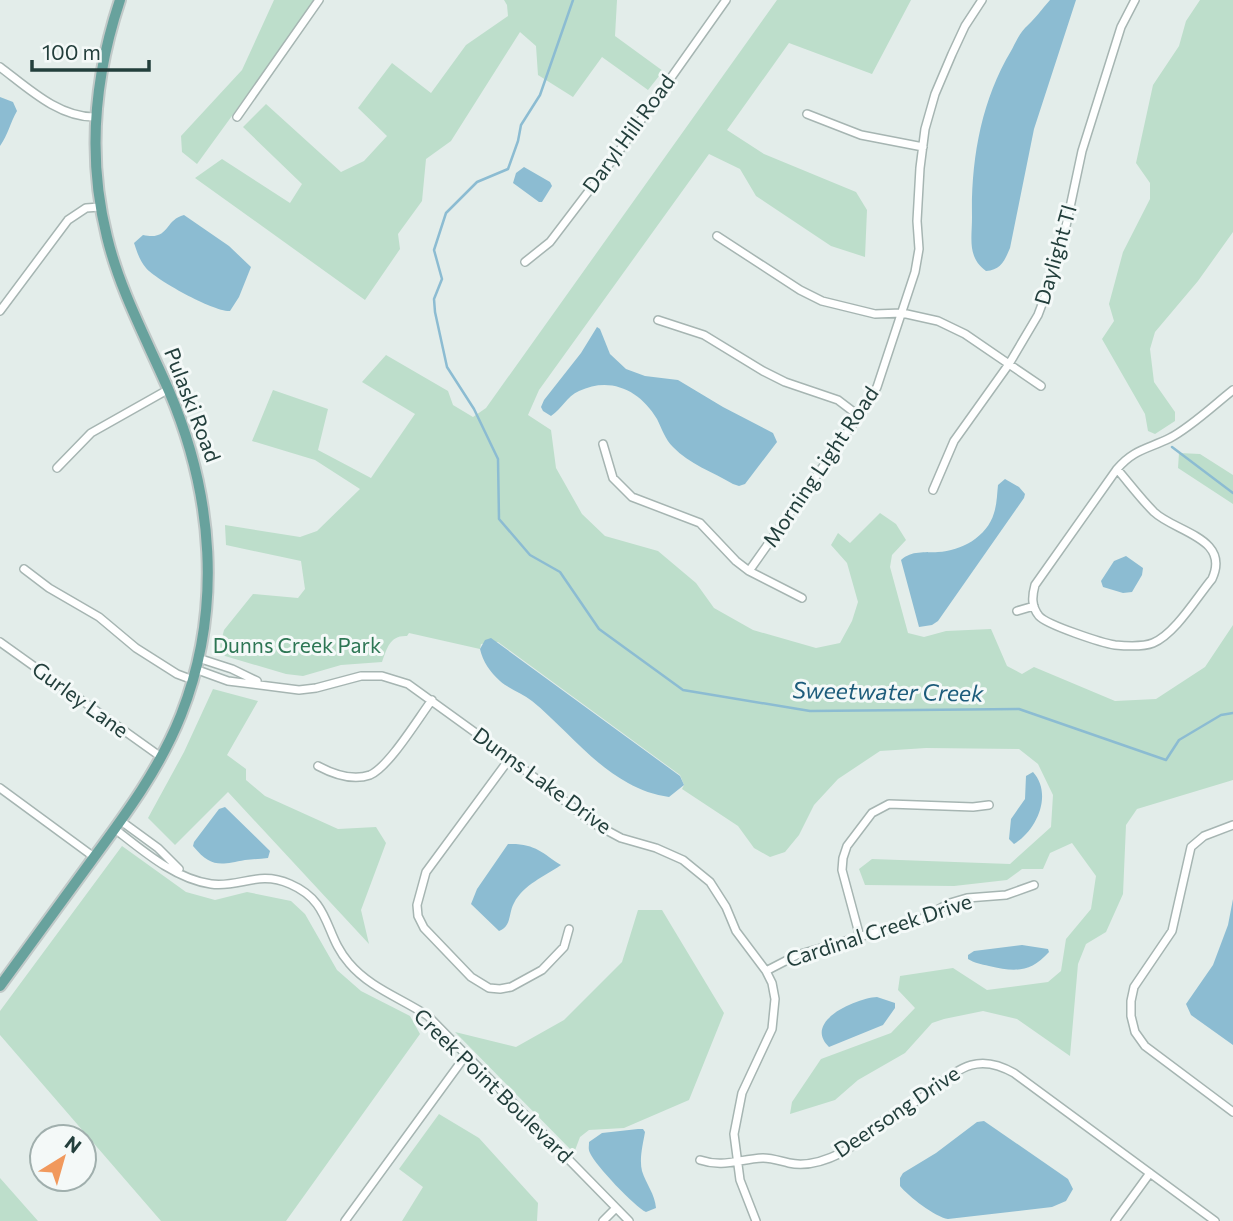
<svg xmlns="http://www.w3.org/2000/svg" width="1233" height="1221" viewBox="0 0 1233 1221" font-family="Commissioner,sans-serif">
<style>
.green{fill:#bddecb}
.water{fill:#8cbcd2}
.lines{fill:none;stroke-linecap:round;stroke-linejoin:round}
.stream{stroke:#8cbcd2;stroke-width:2.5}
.minor-casing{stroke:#a6b5b2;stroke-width:10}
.primary-casing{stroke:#c1c9c8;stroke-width:14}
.minor{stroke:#fff;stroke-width:7}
.primary{stroke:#68a29d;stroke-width:10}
.labels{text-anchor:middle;stroke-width:6;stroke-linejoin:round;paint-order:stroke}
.street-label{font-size:21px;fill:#233f3c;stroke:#f4f9f8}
.park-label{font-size:21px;fill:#2d7654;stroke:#f4f9f8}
.water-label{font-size:23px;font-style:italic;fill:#1d5c7b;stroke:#f4f9f8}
</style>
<rect width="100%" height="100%" fill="#e3edea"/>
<path class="green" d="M274,0h42l-119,164 -15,-12 -1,-16 61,-66z
M504,0h113l-2,36 48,35 -15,19 -46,-33 -29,40 -35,-22 -2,-29 -16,-14 -69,109 -25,18 -4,42 -24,33 2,15 -35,51 -170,-122 27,-19 68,44 12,-19 -59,-57 23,-23 75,68 23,-11 23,-25 -29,-28 34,-45 39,30 35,-48 42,-29 -1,-11z
M777,0h134l-39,74 -83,-31 -62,87 37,24 92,38 11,18 -2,47 -34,-11 -75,-50 -16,-27 -31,-15 -170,236 -11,25 23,15 5,38 26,46 23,22 53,15 38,32 18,25 39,22 63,18 24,-5 12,-22 6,-19 -11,-39 -16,-18 7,-12 12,10 30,-30 16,11 10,16 -14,15 -2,12 18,66 16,4 22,-6 45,-2 16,37 15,8 12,-7 81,34 41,-2 49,-32 28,-42v155l-96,29 -11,16 -3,69 -17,38 -20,12 -8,20 -8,92 -53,-37 -34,-8 -39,8 -12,4 -27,30 -47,27 -23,20 -45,14 2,-12 29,-43 70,-26 24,-25 -17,-18 2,-14 53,-8 34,22 61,-8 13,-11 5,-32 25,-30 5,-33 -24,-33 -22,10 -7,16h-21l-15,11 -53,6 -89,-1 -6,-16 13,-10 138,5 41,-37 2,-32 -15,-31 -19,-15 -93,-1 -46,3 -42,28 -24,26 -15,30 -14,17 -15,5 -16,-9 -16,-22 -56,-37 2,-4 -4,-10 -182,-133 -17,2 -1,5 -71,-16 -2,3c-17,-1 -20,12 -25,26l-41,3 -38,11 -17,-2 -61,-18 -5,-10 4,-16 29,-36 45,4 7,-9 -4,-28 -75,-16 -1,-20 75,12 17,-6 43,-42 -45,-29 -63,-19 21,-51 55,19 -10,41 53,28 44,-64 -53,-32 24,-27 62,36 5,14 20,12 13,-9z
M1200,0h33v232l-35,49 -43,51 -5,17 4,33 21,30v9l-20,13 -7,-3 -3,-17 -43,-75 12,-18 -5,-17 14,-52 27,-53v-16l-14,-20 17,-78 26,-39 7,-25z
M1179,453l21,1 33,21v29l-55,-36z
M213,689l45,12 -31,54 19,14v11l19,16 73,33 38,-2 10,16 -25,67 8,34 -141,-152 -53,53 -27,-27 36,-66z
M122,846l64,46 29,8 32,-8 44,9 14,13 32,56 24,21 49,25 10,18 -134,187h-125l-161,-186v-24z
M638,910h24l62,103 -35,87 -65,28 -35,2 -9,7 -6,16 -119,-121 61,15 48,-27 58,-58z
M439,1114l40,24 59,65 -1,18h-135l21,-34 -24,-18z
M0,1178l38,43h-38z"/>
<path class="water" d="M1076,0l-42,129 -24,119c-5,12 -9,22 -24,23 -19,-14 -14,-32 -14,-54 -1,-57 9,-116 39,-166 4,-7 8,-17 14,-23 9,-8 17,-19 25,-28z
M0,97l13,5 4,9c-7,12 -9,24 -17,35z
M524,167l26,15 2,4 -10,16h-3l-26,-19 3,-10z
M184,215l45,31 22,21 -12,30 -9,14c-16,1 -74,-31 -84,-43 -7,-8 -9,-17 -12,-25l9,-8c27,6 21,-15 41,-20z
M597,327l3,2 10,25 16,15 19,7 33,4 45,27 50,26 4,9 -32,42 -6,2 -6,-2c-20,-12 -44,-20 -60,-37 -8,-8 -11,-18 -16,-28 -17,-29 -47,-43 -78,-28 -12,5 -17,18 -28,25l-8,-5 -2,-4 3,-7 37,-47z
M1005,479l14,8 6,7 -1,4 -86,123 -6,4 -13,2 -18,-67c11,-10 23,-7 37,-8 23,-1 49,-15 56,-39 3,-9 3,-19 4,-28z
M1126,556l17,12 -1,7 -10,17 -9,1 -20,-6 -2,-6 13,-20z
M491,638l189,138 4,9 -15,12c-14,-2 -29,-7 -41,-14 -37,-20 -64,-56 -96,-82 -10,-8 -23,-12 -32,-20 -10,-9 -17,-19 -20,-32l5,-9z
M1033,772c20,22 4,58 -19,72l-5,-5 2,-20 14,-20 1,-23z
M225,807l45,44 -2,7c-7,1 -15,1 -23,2 -25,5 -34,8 -52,-14l1,-4 25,-33z
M508,844c27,-1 34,9 53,21 -17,12 -37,19 -47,38 -6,11 -2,23 -15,28l-28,-27 6,-15z
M1233,899v146l-42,-30 -5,-11 27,-39 15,-40z
M1022,945l26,4 1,3c-19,21 -34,20 -60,14 -8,-2 -15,-3 -21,-7v-4l6,-4z
M877,997l18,6v5l-12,17 -54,22c-27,-26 28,-49 48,-50z
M984,1121l84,58 5,10 -7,12 -14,6 -104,12c-13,-2 -40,-23 -48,-33v-8l3,-5 33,-20 41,-31z
M638,1129h5l2,3c-2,12 -6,27 -3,39 4,13 13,23 14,37l-10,4c-11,-5 -51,-47 -56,-59 -2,-5 -1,-5 -1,-11l13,-9z"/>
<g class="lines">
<path class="stream" d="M573,0l-33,95 -19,30 -3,16 -10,28 -31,13 -31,31 -12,37 8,29 -8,20 1,13 12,55 27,42 24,50 1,60 31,36 30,17 39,57 84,61 127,21 209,-2 147,51 13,-20 42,-25 12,-2
M1172,447l61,46"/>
<g class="minor-casing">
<path id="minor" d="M0,67c28,21 58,50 94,50
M807,114l54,21 62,12
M237,117l82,-117
M717,236l83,54 22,11 53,13 27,-1 36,8 27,13 76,52
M525,262l25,-20 67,-88 109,-154
M0,311l68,-91 18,-12 14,-1
M658,320l46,15 59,36 22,11 53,18 21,16
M603,444l10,34 19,19 68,26 36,38 13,10 53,27
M57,468l34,-35 78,-44
M1117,469c12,14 24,30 37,43 21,20 77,26 58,67 -15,18 -37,55 -59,64 -10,4 -27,3 -38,2 -13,-2 -68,-20 -76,-29 -8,-10 -7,-20 -4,-31l82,-116c17,-20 31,-20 53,-31 21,-11 44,-33 63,-48
M933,490l21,-49 55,-77 29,-49 21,-56 23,-108 39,-124 14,-27
M24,569l25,19 50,29 37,31 41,26 16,6
M749,571l119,-168 9,-16 38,-115 4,-23 -2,-28 3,-53 5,-39 10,-35 17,-40 13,-28 17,-26
M1017,611l17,-5
M0,642l161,115
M198,658l34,11 25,12
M195,669l33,12 71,9 17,-2 45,-12h21l26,8 90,65 95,74 28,15 35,10 27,12 27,22 16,25 10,24 30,40 6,12 3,16 -3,30 -30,64 -8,41 6,46 16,41
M510,758l-84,114 -9,33 1,11 6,12 47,49 18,11 11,1 11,-2 31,-17 22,-23 5,-18
M318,766c15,8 35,15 52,9 19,-8 49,-58 62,-75
M0,788l94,69
M121,821l37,27 21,21
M1233,825l-29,11 -13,11 -19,84 -38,56 -3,14v15l4,16 10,14 88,66
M115,829c27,21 60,50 96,55 29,4 47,-14 79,0 42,18 34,51 59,79 21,25 52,35 79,53l201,205
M860,937l-18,-67 1,-12 4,-12 25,-33 17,-9 84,3 16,-2
M766,971l31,-16 124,-36 29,-16 17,-5 39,-3 28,-10
M700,1160c24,8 39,-1 63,-2 9,0 17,3 26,5 18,4 36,-2 52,-10 15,-7 25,-20 38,-29 14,-11 31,-17 45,-28 32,-24 50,-46 90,-23l201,148
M345,1221l121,-166
M603,1221l13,-13
M1115,1221l35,-48"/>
</g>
<g class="primary-casing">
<path id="primary" d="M0,986c31,-42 61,-84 92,-126 34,-46 68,-92 89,-145 42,-106 32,-221 -12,-324 -22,-51 -49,-100 -62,-154 -20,-80 -13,-159 13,-237"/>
</g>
<use href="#minor" class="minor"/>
<use href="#primary" class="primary"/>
</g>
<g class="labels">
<g class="street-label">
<text transform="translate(629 134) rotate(-54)" y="7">Daryl Hill Road</text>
<text transform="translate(1056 255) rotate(-74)" y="7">Daylight Tl</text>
<text transform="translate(192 405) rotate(69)" y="7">Pulaski Road</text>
<text transform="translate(821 467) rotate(-56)" y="7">Morning Light Road</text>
<text transform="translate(80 700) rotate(36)" y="7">Gurley Lane</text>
<text transform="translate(542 781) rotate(36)" y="7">Dunns Lake Drive</text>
<text transform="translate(879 931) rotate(-18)" y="7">Cardinal Creek Drive</text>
<text transform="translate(493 1086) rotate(44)" y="7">Creek Point Boulevard</text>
<text transform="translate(897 1112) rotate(-34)" y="7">Deersong Drive</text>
</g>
<g class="park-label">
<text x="297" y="653">Dunns Creek Park</text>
</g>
<g class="water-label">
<text transform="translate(888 692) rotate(1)" y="8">Sweetwater Creek</text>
</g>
</g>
<g transform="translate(63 1158) rotate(37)"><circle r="33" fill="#f4f9f8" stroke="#a0afad" stroke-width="2"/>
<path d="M0-5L12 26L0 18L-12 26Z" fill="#f1995d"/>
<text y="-10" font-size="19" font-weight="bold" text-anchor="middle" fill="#233f3c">N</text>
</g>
<path d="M32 60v10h117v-10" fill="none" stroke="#233f3c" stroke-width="3.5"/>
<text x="42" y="60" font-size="21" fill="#233f3c" stroke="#f4f9f8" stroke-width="5" paint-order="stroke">100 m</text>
</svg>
